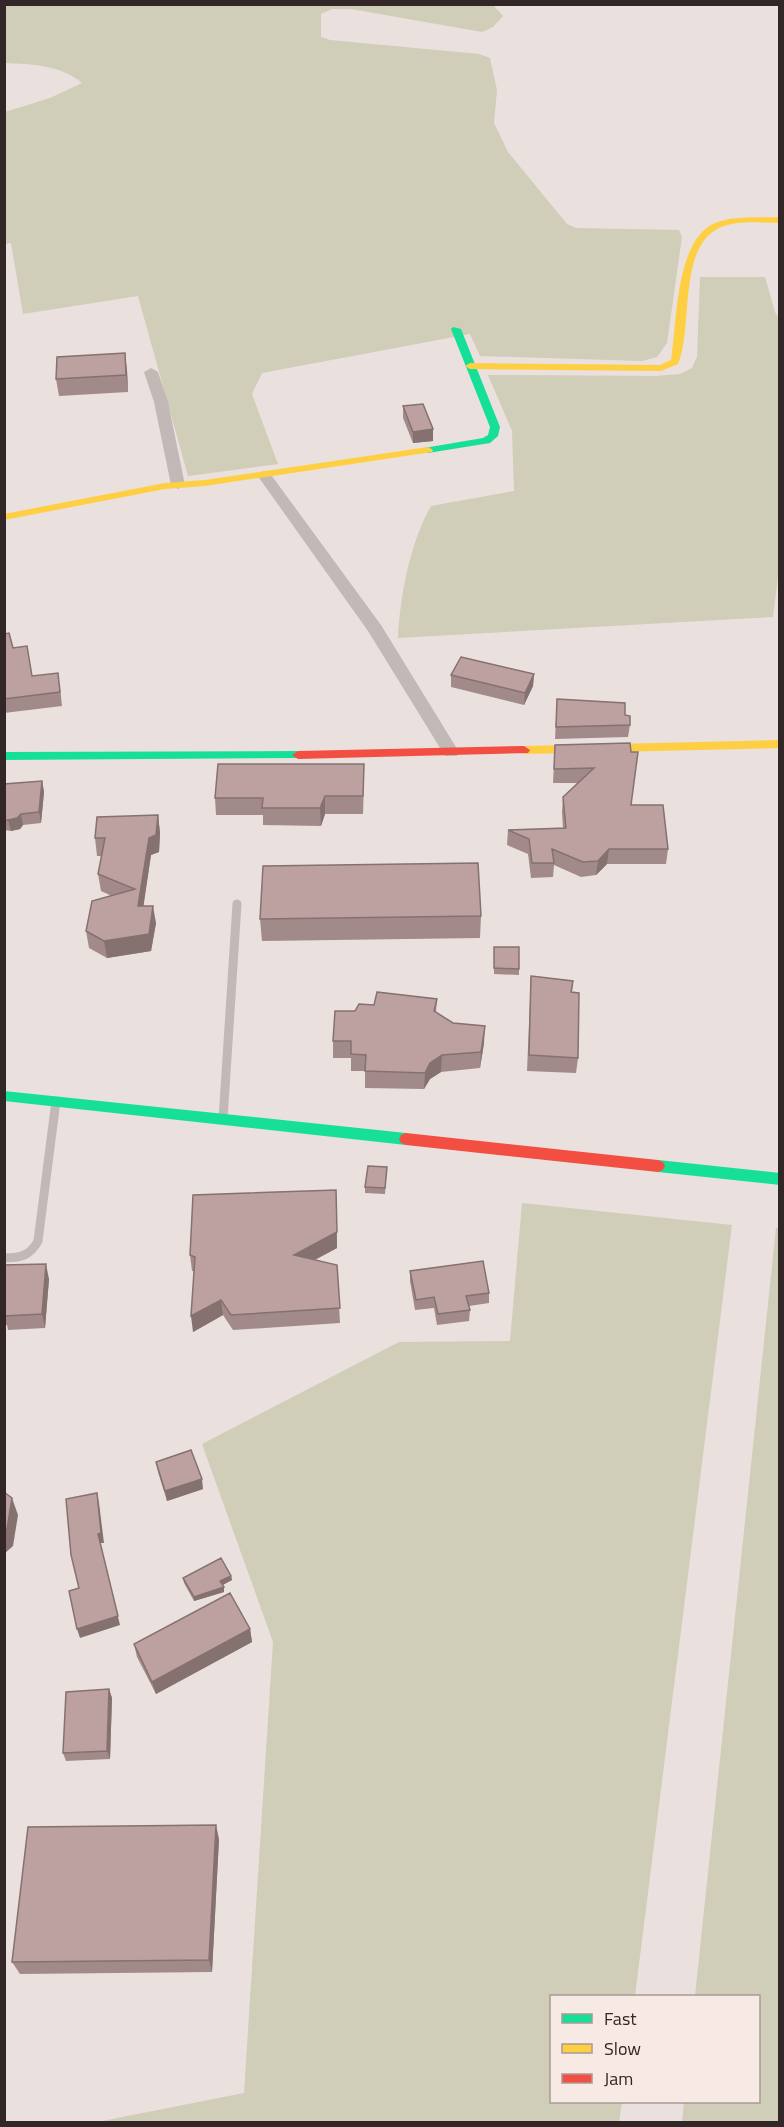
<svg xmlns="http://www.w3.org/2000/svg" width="784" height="2127" viewBox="0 0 784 2127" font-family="'Titillium Web',sans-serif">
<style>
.green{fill:#d0cdb8}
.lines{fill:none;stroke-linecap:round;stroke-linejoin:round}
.lane{stroke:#c2b9b7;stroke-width:9}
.street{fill:#c2b9b7;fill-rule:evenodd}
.fast{fill:#16e098;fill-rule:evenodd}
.slow{fill:#ffcf43;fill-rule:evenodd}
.jam{fill:#f24e42;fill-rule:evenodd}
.wall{fill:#a38a8a}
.shaded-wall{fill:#847170}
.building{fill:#bda1a0;stroke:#847170;stroke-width:1.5}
</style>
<rect width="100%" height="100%" fill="#eae0dd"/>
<path class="green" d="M4,5h489l10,11 -10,11 -11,5 -131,-23h-19l-11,5v23l9,3 149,14 11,4 7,32 -3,33 14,29 59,72 9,4 103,2 3,7 -15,106 -10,14 -15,4 -162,-5 -10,-22 -208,39 -10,21 26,70 -90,12 -50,-180 -115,18 -12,-71 -6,1v-132l45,-14 32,-15c-21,-18 -51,-19 -77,-20z
M700,277h65l10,35 4,7 1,242 -7,56 -375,21c2,-42 12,-95 33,-132l83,-15 -2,-60 -24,-56 168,1 24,-2 12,-6 5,-11z
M522,1203l210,22 -97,771h-83v106h70l-3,20h-522l147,-29 29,-451 -71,-198 197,-102 111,-1z
M776,1228h4l-1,894h-97l2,-20h74v-106h-63z"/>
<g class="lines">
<path class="lane" d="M223,1119l14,-215
M4,1258c16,0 26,-2 34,-17l18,-140"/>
<path class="street" d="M151,368l7,4 10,30 17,83 -7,4 -7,-4 -17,-83 -10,-30z
M264,471l5,1 112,153 78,127 -2,4h-12l-77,-125 -111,-156z"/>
<path class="fast" d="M453,327l8,2 39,98 -2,9 -8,7 -62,10 -5,-3 1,-2 59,-10 5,-3 2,-8 -39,-98z
M298,751l4,1 2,3 -2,3 -298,2v-8z
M4,1091l402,42 5,2 2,4 -2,4 -5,2 -402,-44z
M658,1160l122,13v12l-122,-13 -5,-2 -2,-4 2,-4z"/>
<path class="slow" d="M780,217v6c-18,0 -39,-3 -56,3 -48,16 -30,101 -46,138l-17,7 -191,-2 -5,-3 5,-3 190,2 11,-5c6,-36 4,-120 44,-137 20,-8 43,-5 65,-6z
M428,447l5,3 -1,2 -227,34 -40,3 -161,31v-6l161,-31 40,-3z
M780,740v8l-256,6 -6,-4 6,-4z"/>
<path class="jam" d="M524,746l6,4 -2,3 -230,6 -6,-4 6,-4z
M406,1133l252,27 5,2 2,4 -2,4 -5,2 -252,-27 -5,-2 -2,-4 2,-4z"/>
</g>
<path class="wall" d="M127,370l1,22 -69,4 -3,-17z
M403,406l30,23v12l-20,2 -10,-25z
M4,634l28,42 28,11 2,19 -58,7z
M534,674l-1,12 -9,19 -73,-18v-12z
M557,699l68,16 5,10 -2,12 -73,2z
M630,743l1,62 37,44 -2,15h-59l-11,11 -15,2 -27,-12 -1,12 -22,1 -3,-24 -21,-9 1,-15 55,-1 -1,-17 1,-15 16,-14h-26l2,-38z
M42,781l2,11 -3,31 -18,2 -3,4 -9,2 -7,-1v-46z
M364,781l-1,33h-38l-4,12 -58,-1v-10h-47l-1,-17z
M158,815l2,18 -1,19 -8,3 -8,51 13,17 -5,28 -44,7 -18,-10 -3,-17 26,-35 -11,-5 -3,-17 4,-18h-5l-2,-18z
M481,916l-1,22 -218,3 -2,-22z
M494,953l25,16v6l-25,-1z
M531,976l42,5 -1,11 6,66 -2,15 -49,-2z
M437,999l-1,14 48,30 -4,25 -39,4 -11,7 -6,10 -59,-1v-17h-14v-13h-18v-17l22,-30 19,-6z
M387,1167l-2,27 -20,-1v-6z
M336,1190l1,58 -22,12 22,5 3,58 -107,7 -10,-15 -30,17 1,-61h-2l-2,-16z
M4,1265l45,14 -4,49 -37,2 -1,-5h-3z
M410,1271l79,22v10l-20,3 1,4 -1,11 -32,4 -3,-17 -19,2 -5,-29z
M156,1462l47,27 -36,12 -9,-29z
M231,1576l1,4 -10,5 2,7 -30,9 -10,-18 -1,-5z
M250,1629l2,13 -96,52 -19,-37 -3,-13z
M109,1689l3,9 -2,61 -44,2 -3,-8z
M219,1839l-7,133 -192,2 -8,-12z"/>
<path class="shaded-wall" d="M125,353l2,17 1,22 -2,-17z
M433,429v12l-20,2v-11z
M534,674l-1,12 -9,19 1,-12z
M42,781l2,11 -3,31 -2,-11z
M325,796v18l-4,12 -1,-18z
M21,814l2,11 -3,4 -9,2 -3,-11z
M158,815l2,18 -1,19 -8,3 -10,68 -3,-17 11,-68z
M609,849l-2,15 -11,11 2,-14z
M153,906l3,17 -5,28 -44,7 -3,-17z
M485,1026l-1,17 -4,25 1,-16z
M442,1055l-1,17 -11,7 -6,10 1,-16 5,-10z
M336,1190l1,58 -42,22 -1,-15z
M46,1264l3,15 -4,49 -3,-14z
M221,1300l2,15 -30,17 -2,-16z
M202,1479l1,10 -36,12 -2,-10z
M97,1493l2,10 5,40h-4l20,82 -40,13 -3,-9 21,-95z
M12,1498l6,17 -5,31 -9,8v-22z
M231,1576l1,4 -11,6 -1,-5z
M224,1587v5l-30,9v-4z
M250,1629l2,13 -96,52 -4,-12z
M109,1689l3,9 -2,61 -3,-8z
M216,1825l3,14 -7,133 -3,-12z"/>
<path class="building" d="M125,353l1,22 -70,4 1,-22z
M423,404l10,25 -20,3 -10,-26z
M9,633l4,15 14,-2 5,30 26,-3 2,19 -56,7v-65z
M461,657l73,17 -9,19 -74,-18z
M557,699l68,4v12l5,1v9l-74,2z
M630,743l1,9h7l-7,53h32l5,44h-59l-11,12 -15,1 -31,-13 2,14h-22l-3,-24 -21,-9 58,-2 -3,-31 31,-29 -40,1 1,-24z
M218,764h146l-1,32h-38l-5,12h-58l1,-10h-48z
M42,781l-3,31 -18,2 -4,4 -9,2h-4v-36z
M158,815l-2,20 -7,3 -11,68h15l-4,28 -45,7 -18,-10 6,-30 43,-12 -37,-15 7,-36h-10l2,-21z
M478,863l3,53 -221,3 3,-53z
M494,947h25v22l-25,-1z
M531,976l42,5 -2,11 8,1 -1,65 -49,-3z
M377,992l60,7 -3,12 19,12 32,3 -4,26 -39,3 -12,8 -5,10 -60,-2 1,-16 -15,-1v-13h-18l2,-30h20l4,-7 15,1z
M368,1166l19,1 -2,21 -20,-1z
M336,1190l1,42 -43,23 43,10 3,43 -109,7 -10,-15 -30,16 4,-59 -5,-2 3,-60z
M483,1261l6,32 -23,3 4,14 -32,4 -4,-17 -18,3 -6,-29z
M46,1264l-4,50 -38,2v-51z
M191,1450l11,29 -37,12 -9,-29z
M4,1492l8,6 -5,31 -3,3z
M97,1493l4,40 -3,1 20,82 -41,13 -8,-38 10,-3 -8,-33 -5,-56z
M221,1558l10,18 -11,5 4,6 -30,10 -11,-19z
M230,1593l20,36 -98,53 -18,-38z
M109,1689l-2,62 -44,2 3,-61z
M216,1825l-7,135 -197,2 16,-135z"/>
<rect width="784" height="2127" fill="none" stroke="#322626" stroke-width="12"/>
<rect x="550" y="1995" width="210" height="108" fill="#f7e9e3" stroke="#a89b97" stroke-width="1.5"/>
<rect x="562" y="2014" width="30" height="9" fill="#16e098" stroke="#a89b97" stroke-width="1.5"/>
<text x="604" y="2025" font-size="18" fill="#322626">Fast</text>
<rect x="562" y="2044" width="30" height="9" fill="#ffcf43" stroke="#a89b97" stroke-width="1.5"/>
<text x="604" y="2055" font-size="18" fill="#322626">Slow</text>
<rect x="562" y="2074" width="30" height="9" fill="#f24e42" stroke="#a89b97" stroke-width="1.5"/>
<text x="604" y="2085" font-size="18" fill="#322626">Jam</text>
</svg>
